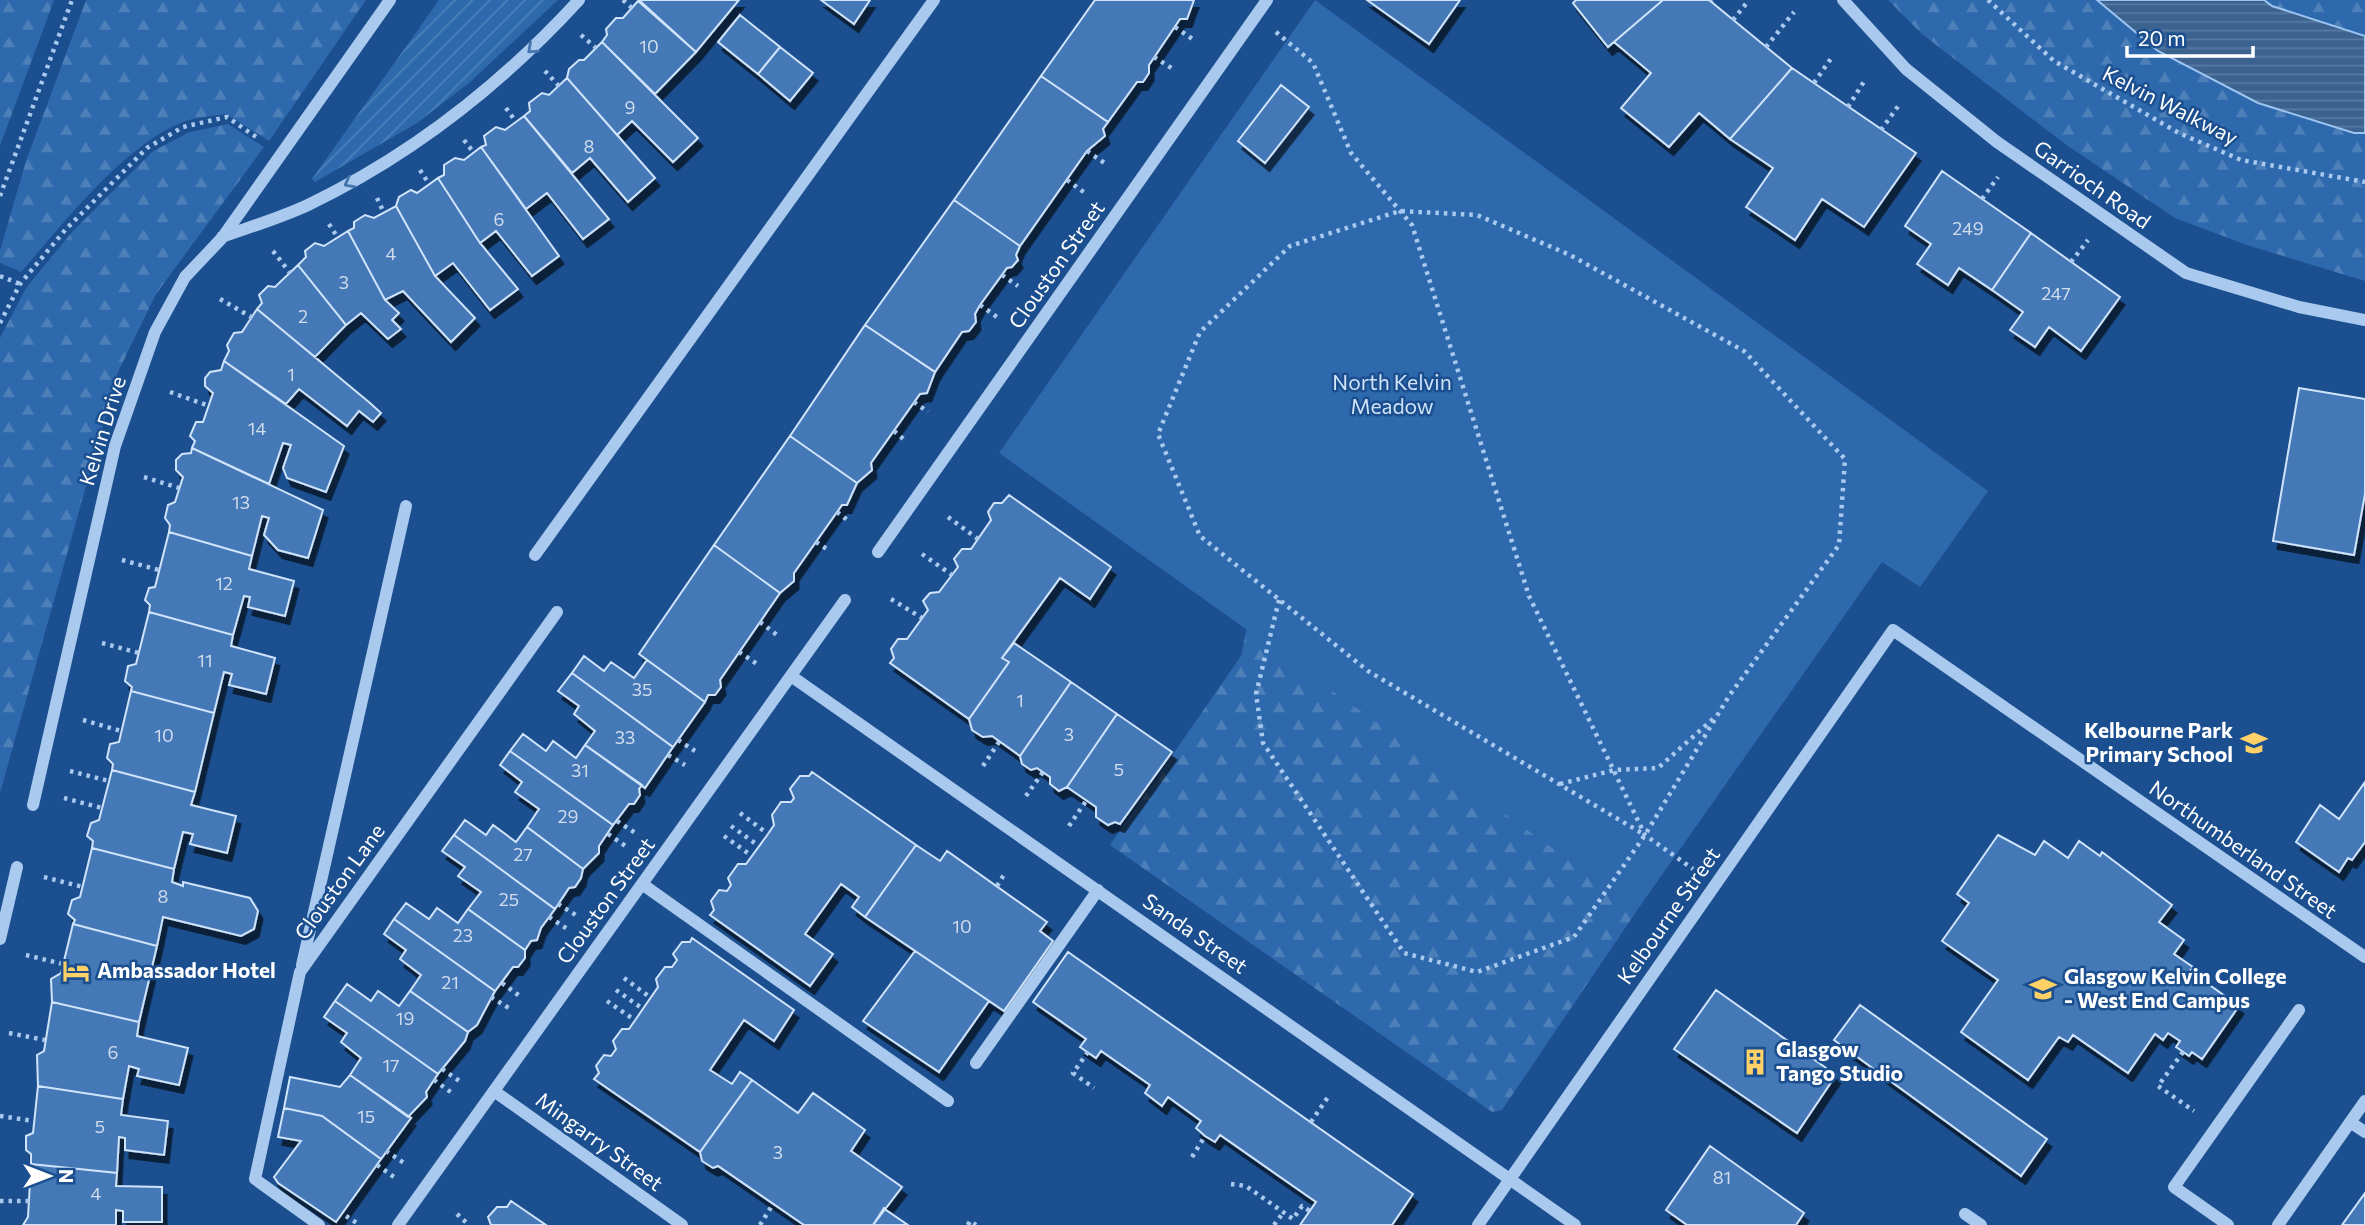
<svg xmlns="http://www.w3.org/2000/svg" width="2365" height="1225" viewBox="0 0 2365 1225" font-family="Commissioner,sans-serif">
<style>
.forest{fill:url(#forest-firs)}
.park{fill:#2e69ad}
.garden{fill:url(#garden-furrows)}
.water{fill:url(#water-rules);stroke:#9cc4f0;stroke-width:2}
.building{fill:#4478b7;stroke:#cfe3fa;stroke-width:2;filter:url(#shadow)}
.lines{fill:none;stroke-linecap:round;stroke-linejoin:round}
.path{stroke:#a9c9ee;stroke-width:4.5;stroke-dasharray:3.5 5;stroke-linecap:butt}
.minor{stroke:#a9c9ee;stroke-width:12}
.oneway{stroke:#4674ac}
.labels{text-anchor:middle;stroke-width:5;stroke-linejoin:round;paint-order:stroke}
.number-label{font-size:18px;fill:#d0dded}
.street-label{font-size:21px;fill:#fff;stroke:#1b4f8f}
.park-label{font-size:21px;fill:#cfe3fa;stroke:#1b4f8f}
.poi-label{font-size:21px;font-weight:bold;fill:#fff;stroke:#1b4f8f;text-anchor:start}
</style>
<defs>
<pattern id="forest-firs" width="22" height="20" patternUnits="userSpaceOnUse" patternTransform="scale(1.75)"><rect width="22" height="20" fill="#2e69ad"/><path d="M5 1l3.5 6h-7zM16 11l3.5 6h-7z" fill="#4d80b9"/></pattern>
<pattern id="garden-furrows" width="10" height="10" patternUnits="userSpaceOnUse" patternTransform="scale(1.75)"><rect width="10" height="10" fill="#2e69ad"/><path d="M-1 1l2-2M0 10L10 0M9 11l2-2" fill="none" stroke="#4d80b9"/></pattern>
<pattern id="water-rules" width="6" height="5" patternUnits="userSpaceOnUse" patternTransform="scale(1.75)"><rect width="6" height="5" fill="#3c6290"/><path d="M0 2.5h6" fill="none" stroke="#597aa1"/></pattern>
<filter id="shadow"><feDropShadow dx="4.5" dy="8" stdDeviation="0" flood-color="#0009"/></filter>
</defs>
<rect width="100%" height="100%" fill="#1b4f8f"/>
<path class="forest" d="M0,0h54l-54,146z
M86,0h280l-97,141 -43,-27c-14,2 -30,3 -43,8 -58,22 -121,103 -162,150l-21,-9v-12l26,-90z
M1888,0h209l61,51 100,52 96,30h11v148l-118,-36 -72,-27 -110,-74 -143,-110z
M2264,0h101v36l-93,-30z
M228,124l36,23 -108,147 -38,78 -118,421v-455l26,-50 46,-56 81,-81 37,-19z
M1247,626l391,283 -136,201 -10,2 -382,-267 131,-189z"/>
<path class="park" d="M1315,0l673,491 -68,96 -38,-25 -244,347 -639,-456z"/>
<path class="garden" d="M439,0h119l-89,83 -52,40 -102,59 -3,-3z"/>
<path class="water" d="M2097,0h167l8,6 93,30v97h-11l-96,-30 -100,-52z"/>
<path class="building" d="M639,0h100l-43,52z
M821,0h49l-16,24z
M1095,0h99l-7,19h-7l-31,46v8l-6,9h-6l-29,40 -67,-46z
M1367,0h93l-31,44z
M1576,0h87l-55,47 -35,-44z
M1663,0h46l83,68 -62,71 -31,-26 -30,34 -48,-39 30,-35 -37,-31z
M638,1l58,51 -41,42 -53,-52 5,-7 -1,-6 10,-11h7z
M740,15l40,32 -22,27 -40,-32z
M602,42l96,96 -25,24 -41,-41 -15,14 -50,-57 2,-9 10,-9h5z
M780,47l33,26 -23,28 -32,-27z
M1792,68l124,85 -52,74 -42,-28 -27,41 -49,-33 27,-39 -43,-29z
M1041,76l67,46 -5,7 2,7 -18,15 -67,95 -66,-46z
M567,78l88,100 -27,24 -38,-44 -18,15 -48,-57 6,-5 -1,-8 13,-10 7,2z
M1281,85l28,22 -44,56 -27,-22z
M524,116l85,103 -26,20 -36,-46 -21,16 -45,-62 5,-2 -2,-9 12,-9 9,3z
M481,147l78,109 -27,20 -36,-45 -16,12 -42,-65 6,-3v-10l11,-7 9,2z
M1942,171l89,62 -39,57 -33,-22 -11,17 -31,-21 14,-20 -26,-18z
M438,178l42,65 38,46 -28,21 -37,-47 -18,13 -39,-70 3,-9 12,-7 6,3z
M954,200l66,46 -4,9 2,5 -6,7 -5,1 -27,37 -5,9 1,8 -7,9 -7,1 -27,40 -70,-47z
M396,206l39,70 40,42 -24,24 -48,-51 -18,9 -37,-69 6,-3v-6l11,-7 9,3z
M348,231l37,69 14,13 -7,7 9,9 -13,10 -27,-26 -15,12 -48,-60 8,-8 -1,-6 10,-8 9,3z
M2031,233l89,64 -39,54 -32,-24 -14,20 -25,-17 13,-18 -31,-22z
M298,265l48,60 -31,32 -58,-48 5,-6 -3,-8 9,-9 7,1z
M257,309l113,94 11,10 -8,9 -14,-11 -12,15 -48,-37 -13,15 -62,-43 5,-10 -2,-6 7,-12 8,-1z
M865,325l70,47 -8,21 -7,1 -49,69 1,7 -15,13 -67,-47z
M224,361l120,85 -18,46 -39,-14 -4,-10 8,-23 -8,-2 -14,41 -77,-36 3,-7 -5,-5 6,-14h7l10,-29 -8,-7v-8l5,-6 11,-2z
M2299,388l66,11v95l-11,61 -81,-14z
M790,436l67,47 -10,22h-5l-48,68v8l-14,12 -66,-48z
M192,448l131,62 -15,48 -30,-8 -14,-15 5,-17 -7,-2 -10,40 -83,-24 1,-7 -5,-7 3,-13 7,-3 8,-25 -7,-7v-10l6,-6 9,-1z
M1009,495l102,72 -21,32 -30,-21 -58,80 7,4 -40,57 -79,-56 4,-5 -3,-9 7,-10h9l21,-29 -5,-9 7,-8 9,-1 19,-25 -4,-8 8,-10h9l20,-29 -3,-8 6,-9h8z
M169,532l83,24 -3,13 45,12 -9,35 -37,-9 2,-10 -6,-1 -11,39 -84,-23 1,-7 -5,-5 4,-12 6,-1z
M714,545l66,48 -60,87 1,7 -6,8h-7l-3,7 -66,-48z
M149,612l84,23 -2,11 44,12 -9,36 -37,-9 3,-11 -8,-2 -10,41 -83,-22 1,-4 -7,-6 3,-15 8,-2z
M1014,643l57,39 -51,74 -28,-20 -9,1 -11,-7 -3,-11 40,-57 -7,-4z
M584,656l20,15 7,-9 23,16 13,-18 58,42 -32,45 -101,-74z
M572,673l101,74 -28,41 -60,-43 10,-14 -21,-17 5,-8 -21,-15z
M1071,682l46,32 -50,73 -8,4 -9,-7v-7l-13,-9 -6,2 -9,-6 -2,-8z
M131,691l83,22 -19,79 -83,-22 1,-6 -6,-6 3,-14 9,-2z
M1117,714l55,38 -52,72 -5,-2 -7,3 -12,-8v-10l-29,-20z
M523,734l23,17 7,-10 23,17 9,-13 57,40 -3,4 1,6 -6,9h-5l-16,21 -103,-74z
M510,751l103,74 -14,21v7l-16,16 -56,-42 12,-18 -24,-17 7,-10 -22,-17z
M112,770l83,22 -4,13 45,11 -9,37 -37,-9 3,-10 -10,-2 -9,37 -82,-21 1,-7 -6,-5 4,-13 8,-3z
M812,772l104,73 -51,72 -13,-10 7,-10 -18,-13 -36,50 28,20 -23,32 -100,-71 4,-5 -3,-9 8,-11 8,1 4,-6 -3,-7 10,-14h8l22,-30 6,-9 -2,-10 9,-13h10l3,-4 -4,-9 10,-13h9z
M2365,782v60l-13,18 -4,-2 -9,14 -43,-30 24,-37 19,14z
M465,820l21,15 7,-10 23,17 11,-15 56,42 -2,9 -6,9 -6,1 -14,21 -101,-74z
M454,835l101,74 -14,19 -4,12 -6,1 -6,9 -57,-41 13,-17 -23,-16 7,-9 -23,-16z
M1998,835l37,20 9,-14 24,17 11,-17 21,15 2,-4 70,53 -13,17 25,18 -10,14 19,13 -3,4 49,35 -37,53 -10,-7 -3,4 -13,-9 4,-6 -12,-8 -5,7 -8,-6 -27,39 -55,-38 -5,7 -9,-5 -31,43 -67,-48 37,-52 -56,-39 27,-38 -12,-9z
M916,845l24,16 7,-10 100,71 -7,9 13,10 -49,70 -139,-94z
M92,848l82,21 -2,13 11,4v-4l67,16 8,13 -4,18 -13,7 -78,-19 -6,29 -84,-22 2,-4 -7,-6 4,-14 8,-3z
M406,903l23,16 8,-11 21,15 10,-14 57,41v8l-7,9h-5l-18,24 -101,-72z
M394,919l101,72 -18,34 -9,7 -58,-41 11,-16 -21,-16 6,-9 -22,-16z
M73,924l84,22 -18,76 -87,-20 -1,-23 10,-6z
M692,938l102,72 -20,31 -30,-21 -34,50 22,14 8,-12 12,8 -52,72 -106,-73 5,-6 -3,-7 8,-11 7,1 5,-7 -3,-8 9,-12h7l29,-42 -2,-8 9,-12h7l5,-7 -4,-6 9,-12h8z
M915,951l74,50 -50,71 -76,-51z
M1068,952l345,242 -21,31h-92l16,-23 -96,-67 -5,7 -10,-6 -9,-8 5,-7 -33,-24 -6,9 -17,-13 5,-8 -49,-34 -5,7 -16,-11 6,-8 -53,-37z
M347,984l24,17 7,-10 21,15 11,-15 58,41 -3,9 -27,33 -103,-73z
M1716,990l120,85 -39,58 -123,-84z
M335,1001l103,73 -12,18 1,5 -19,20 -58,-42 11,-17 -20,-16 6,-9 -23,-16z
M52,1002l87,20 -2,14 51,12 -9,37 -42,-9 2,-7 -10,-3 -6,33 -85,-13 -1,-31 7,-4z
M1860,1005l187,134 -26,37 -187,-136z
M350,1075l61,43 -30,41 -59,-43 -38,-8 6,-31 50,10z
M752,1080l46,33 15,-20 52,37 -14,21 51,36 -29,38h-69l-86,-59 -5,2 -11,-7 -2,-9z
M38,1086l85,13 -2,16 47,6 -4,34 -39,-5v-12l-6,-1 -2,36 -86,-9v-10l-5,-4v-14l7,-3z
M284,1108l38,8 59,43 -45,63 -58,-39 -4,-6 27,-36 -23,-4z
M1710,1146l94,67 -8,12h-109l-21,-15z
M31,1164l86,9 -1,13 46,1v35h-39v-11l-7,-1v15h-93l5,-8z
M2365,1193v32h-23z
M511,1201l35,24h-55l-3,-8 9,-10h10z
M884,1208l2,2 22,15h-35z"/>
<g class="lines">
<path class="path" d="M623,0l9,8
M1988,0l66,61 125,72 62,27 124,22
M1711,1l1,-1
M1733,20l16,-20
M1175,27l19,13
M1276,32l37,31 38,90 61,72 117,371 116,239 48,34
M581,35l15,13
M1766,47l28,-35
M1154,57l19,12
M545,71l14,15
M1814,83l18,-26
M1848,107l17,-27
M506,108l10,14
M1881,130l18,-25
M464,140l10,13
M1087,151l19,13
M420,170l9,14
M1067,180l18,13
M0,196l72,-196
M377,198l7,15
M1982,199l16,-22
M329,224l9,14
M273,251l17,22
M2071,262l17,-22
M1002,275l16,11
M0,276l20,8
M220,299l33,19
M980,305l17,12
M0,323l20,-39 46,-55 81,-81 36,-21 44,-10 32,22
M170,392l39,14
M914,402l14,10
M894,431l13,11
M144,477l35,11
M837,512l13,10
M948,517l30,22
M816,542l14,9
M922,554l30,21
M122,560l37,10
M891,599l31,19
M1279,600l-23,94 7,49 141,210 73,19 97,-35 71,-102 84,-139 110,-151 6,-86 -101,-108 -174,-96 -93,-40 -77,-4 -110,35 -90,86 -42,102 42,102 168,135 277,164
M760,622l17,13
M102,643l37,10
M739,652l18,12
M83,720l38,11
M678,740l17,11
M668,755l17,10
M983,766l16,-24
M70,771l39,10
M1560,784l54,-14 44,-2 55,-49
M1026,796l17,-24
M64,798l38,10
M740,813l28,21
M617,821l20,13
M731,826l28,20
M1069,826l17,-25
M608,834l19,13
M724,836l28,20
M44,877l39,10
M997,886l8,-13
M558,904l21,13
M549,917l20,13
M26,955l37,9
M624,978l27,20
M502,983l19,14
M616,990l27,19
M491,997l21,13
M607,1001l29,20
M9,1033l36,7
M1088,1052l-15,21 21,15
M2183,1052l-25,34 36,25
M442,1069l19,13
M434,1080l18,13
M0,1116l34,5
M1311,1122l17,-25
M386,1151l18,12
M1192,1157l13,-21
M377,1165l17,12
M1231,1184l15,2 47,33 9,-13 8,5
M0,1201h29
M457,1214l12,11
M346,1216l14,9
M760,1225l13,-21
M968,1225l2,-4 6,4
M1274,1225l9,-12"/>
<path class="minor" d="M1843,0l63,69 91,73 189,131 113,34 66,13
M222,237c28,-10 58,-19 86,-32 104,-50 193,-120 271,-205
M878,552l389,-552
M535,555l399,-555
M791,676l784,549
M33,805l82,-359 40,-114 30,-55 37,-39 168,-238
M642,884l306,217
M0,939l17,-72
M302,965l104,-459
M976,1063l122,-173
M494,1091l188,134
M2350,1122l15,10
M1965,1214l16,11
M319,1225l-64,-46 45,-207 257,-360
M398,1225l447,-625
M1478,1225l415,-595 472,327
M2228,1225l-54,-38 125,-177
M2278,1225l87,-124"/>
</g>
<defs><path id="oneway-chevron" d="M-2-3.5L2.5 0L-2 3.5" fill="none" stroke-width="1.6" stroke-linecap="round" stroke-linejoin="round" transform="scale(1.75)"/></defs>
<g class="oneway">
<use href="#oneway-chevron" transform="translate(532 49) rotate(138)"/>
<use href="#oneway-chevron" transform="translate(349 183) rotate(152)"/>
</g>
<defs>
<g id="school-bare" transform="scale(2.1)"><path d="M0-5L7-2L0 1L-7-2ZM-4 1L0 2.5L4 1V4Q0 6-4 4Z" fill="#ffd166" stroke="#1b4f8f" stroke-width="2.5" paint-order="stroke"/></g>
<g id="hotel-bare" transform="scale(2.1)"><path d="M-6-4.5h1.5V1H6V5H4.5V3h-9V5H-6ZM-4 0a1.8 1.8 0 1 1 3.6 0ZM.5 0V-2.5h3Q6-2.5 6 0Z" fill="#ffd166" stroke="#1b4f8f" stroke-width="2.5" paint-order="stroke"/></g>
<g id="university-bare" transform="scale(2.1)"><path d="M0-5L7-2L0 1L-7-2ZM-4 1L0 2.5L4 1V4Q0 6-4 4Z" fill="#ffd166" stroke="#1b4f8f" stroke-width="2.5" paint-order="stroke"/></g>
<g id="building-bare" transform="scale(2.1)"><path d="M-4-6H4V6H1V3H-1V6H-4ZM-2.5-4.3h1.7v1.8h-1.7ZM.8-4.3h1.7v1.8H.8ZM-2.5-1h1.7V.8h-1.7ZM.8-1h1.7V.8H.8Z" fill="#ffd166" stroke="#1b4f8f" stroke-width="2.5" paint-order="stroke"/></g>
</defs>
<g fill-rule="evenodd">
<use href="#school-bare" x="2254" y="743"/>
<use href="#hotel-bare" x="76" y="971"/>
<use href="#university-bare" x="2043" y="989"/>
<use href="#building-bare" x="1755" y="1062"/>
</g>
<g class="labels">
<g class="number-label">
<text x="649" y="53">10</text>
<text x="630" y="114">9</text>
<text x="589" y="153">8</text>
<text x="499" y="226">6</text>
<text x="1968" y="235">249</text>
<text x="391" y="260">4</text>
<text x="344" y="289">3</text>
<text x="2056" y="300">247</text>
<text x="303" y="323">2</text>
<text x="291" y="381">1</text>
<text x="257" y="435">14</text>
<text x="241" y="509">13</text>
<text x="224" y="590">12</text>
<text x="205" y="667">11</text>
<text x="642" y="696">35</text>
<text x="1020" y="707">1</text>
<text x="1069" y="741">3</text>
<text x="164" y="742">10</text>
<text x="625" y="744">33</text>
<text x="1119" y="776">5</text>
<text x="580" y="777">31</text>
<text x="568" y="823">29</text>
<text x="523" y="861">27</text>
<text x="163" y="903">8</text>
<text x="509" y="906">25</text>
<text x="962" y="933">10</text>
<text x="463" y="942">23</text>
<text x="450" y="989">21</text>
<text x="405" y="1025">19</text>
<text x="113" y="1059">6</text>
<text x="391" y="1072">17</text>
<text x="366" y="1123">15</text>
<text x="100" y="1133">5</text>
<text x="778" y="1159">3</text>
<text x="1722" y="1184">81</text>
<text x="96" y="1200">4</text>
</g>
<g class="street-label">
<text transform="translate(2170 106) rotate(27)" y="7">Kelvin Walkway</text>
<text transform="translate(2092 185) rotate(35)" y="7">Garrioch Road</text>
<text transform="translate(1057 265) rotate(-55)" y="7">Clouston Street</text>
<text transform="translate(103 431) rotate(-73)" y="7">Kelvin Drive</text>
<text transform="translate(2243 850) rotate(35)" y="7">Northumberland Street</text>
<text transform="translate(340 882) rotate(-54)" y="7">Clouston Lane</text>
<text transform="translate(606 901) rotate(-54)" y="7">Clouston Street</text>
<text transform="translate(1669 916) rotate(-55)" y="7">Kelbourne Street</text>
<text transform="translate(1195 934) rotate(35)" y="7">Sanda Street</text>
<text transform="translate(599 1142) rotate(36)" y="7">Mingarry Street</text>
</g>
<g class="park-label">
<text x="1392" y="390">North Kelvin<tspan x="1392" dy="24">Meadow</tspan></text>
</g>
<g class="poi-label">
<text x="2233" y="738" text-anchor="end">Kelbourne Park<tspan x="2233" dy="24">Primary School</tspan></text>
<text x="97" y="978">Ambassador Hotel</text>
<text x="2064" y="984">Glasgow Kelvin College<tspan x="2064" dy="24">- West End Campus</tspan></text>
<text x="1776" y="1057">Glasgow<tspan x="1776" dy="24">Tango Studio</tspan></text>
</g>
</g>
<g transform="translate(49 1176) rotate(90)" stroke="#1b4f8f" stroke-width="5" paint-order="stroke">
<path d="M0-5L12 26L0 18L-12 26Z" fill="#ffffff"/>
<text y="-10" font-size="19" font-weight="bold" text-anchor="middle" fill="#ffffff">N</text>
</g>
<path d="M2127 46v10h126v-10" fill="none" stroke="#ffffff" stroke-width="3.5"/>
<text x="2138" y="46" font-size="21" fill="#ffffff" stroke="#1b4f8f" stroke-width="5" paint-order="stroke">20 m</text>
</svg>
